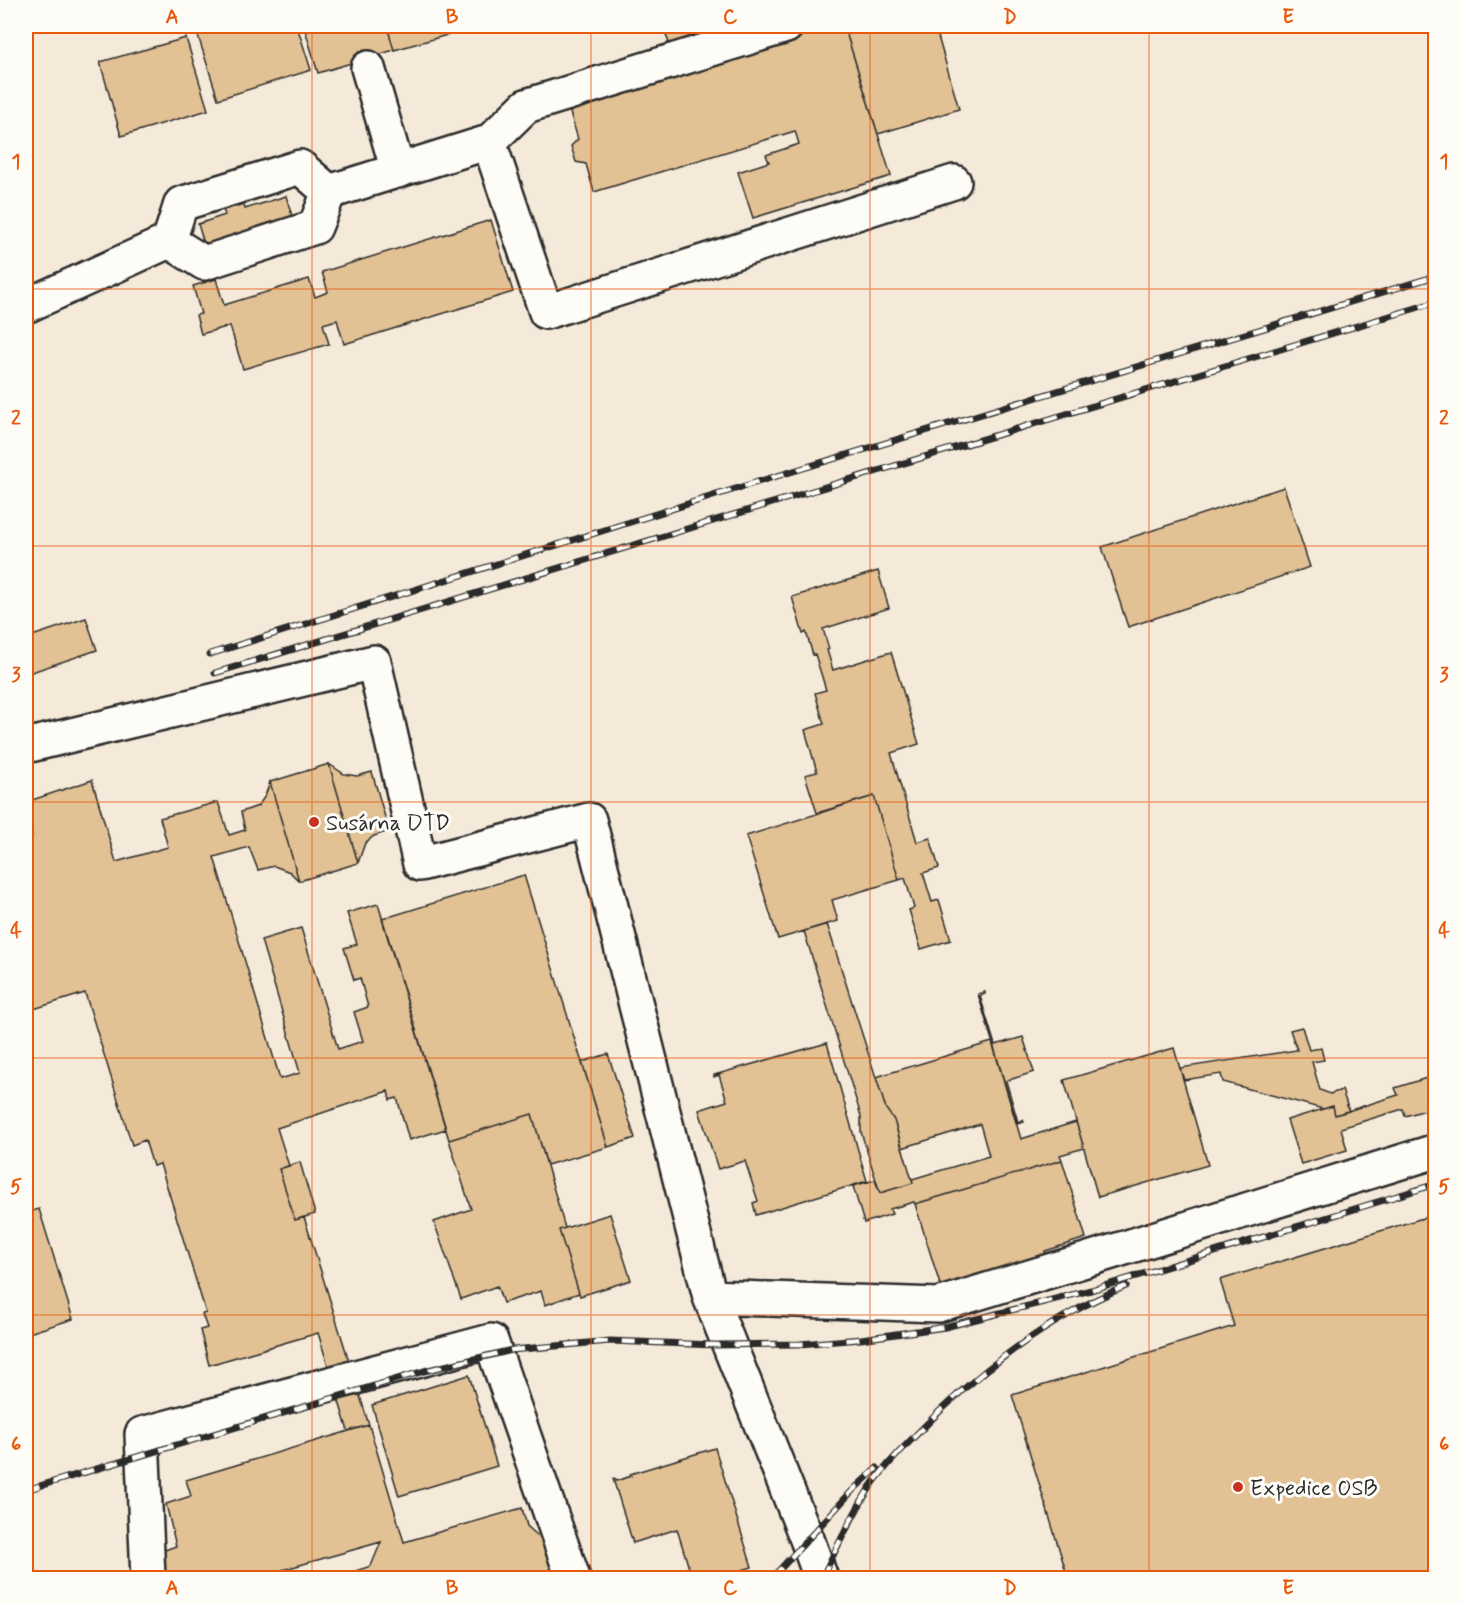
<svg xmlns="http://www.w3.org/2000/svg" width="1461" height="1604" viewBox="0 0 1461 1604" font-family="Mynerve,sans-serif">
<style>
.built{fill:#f5ead9}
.building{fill:#e2c194;stroke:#2b2b2b;stroke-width:1.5}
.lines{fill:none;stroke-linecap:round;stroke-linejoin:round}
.minor-casing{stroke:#2b2b2b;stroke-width:38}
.minor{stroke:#fdfcf7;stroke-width:33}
.rail-casing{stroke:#2b2b2b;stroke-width:7}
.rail{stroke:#fdfcf7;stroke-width:4.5;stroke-dasharray:14;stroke-linecap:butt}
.grid{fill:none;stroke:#e8590c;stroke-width:1.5;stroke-opacity:0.55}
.poi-dot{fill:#c8321e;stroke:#fdfcf7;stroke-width:2}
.labels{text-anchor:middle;stroke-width:6;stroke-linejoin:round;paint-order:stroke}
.poi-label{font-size:22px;fill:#2b2b2b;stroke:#fdfcf7;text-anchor:start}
.neatline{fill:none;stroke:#e8590c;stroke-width:2}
.grid-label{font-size:20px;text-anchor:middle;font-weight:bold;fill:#e8590c}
</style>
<rect width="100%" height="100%" fill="#fdfcf7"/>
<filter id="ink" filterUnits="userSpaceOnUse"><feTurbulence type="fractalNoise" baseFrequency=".0167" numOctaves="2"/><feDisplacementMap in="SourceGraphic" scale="12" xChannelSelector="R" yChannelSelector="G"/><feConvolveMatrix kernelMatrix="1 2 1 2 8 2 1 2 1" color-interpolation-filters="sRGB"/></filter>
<g filter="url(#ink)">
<path class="built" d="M26,26h1409v1552h-1409z"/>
<path class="building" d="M195,26h102l14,44 -93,29z
M304,26h83l7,24 -76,23z
M387,26h92l-85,24z
M663,26h83l-75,23z
M833,26h11l47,150 -138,42 -15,-46 31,-10 -3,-7 33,-11 -4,-13 -201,61 -8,-28 -10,-2 -5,-16 7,-7 -10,-33z
M855,26h80l24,83 -81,25 -33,-105z
M186,38l22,72 -87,26 -21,-74z
M286,196l7,23 -88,28 -7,-23 27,-9 -2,-5 21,-6 1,5z
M491,220l22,72 -169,52 -7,-24 -14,4 6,20 -86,25 -13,-43 -29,8 -5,-19 5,-1 -8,-28 23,-7 8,26 85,-26 6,18 13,-5 -6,-20z
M1284,487l26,80 -182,60 -26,-80z
M878,571l11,37 -66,21 6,20 -2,1 6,20 58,-18 28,92 -28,9 26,89 13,-4 9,30 -16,5 9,29 7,-2 12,40 -30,9 -12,-39 5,-2 -9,-30 -6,2 -25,-84 -57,17 -12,-38 12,-3 -12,-42 19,-6 -9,-31 11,-3 -11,-36 -2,1 -7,-23 -3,2 -11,-37z
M86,618l11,32 -71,24v-36z
M329,764l29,99 -59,18 -29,-99z
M329,764l15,10 13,2 15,-4 17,59 -15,5 -9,7 -7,20z
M92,780l24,82 52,-15 -8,-29 58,-16 11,33 16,-5 -4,-18 17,-6 7,-10 5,-14 29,99 -9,-9 -16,-6 -16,4 -9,-23 -35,10 66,222 20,-6 -39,-133 40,-12 37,121 25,-8 -9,-29 14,-5 -8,-29 -6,2 -10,-32 13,-4 -10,-31 31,-9 68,225 -37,11 -12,-42 -7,2 -2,-9 -111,37 12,38 -10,3 16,51 9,-3 65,208 -21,6 -30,-98 -109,32 -9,-35 7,-2 -5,-14 4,-1 -46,-149 -7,2 -8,-26 -13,5 -47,-152 -48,15 -7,-1 -4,-5v-164l6,-2 -6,-22v-12z
M874,796l25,84 -67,20 6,21 -60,18 -32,-103z
M524,875l84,272 -61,18 -15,-51 -83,26 -67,-221z
M827,924l59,185 8,11 19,63 -33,10 -19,-61v-16l-57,-185z
M985,992v2l-5,2 15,49 28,-8 11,35 -28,9 12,41 5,-2 1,2 -7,2 -39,-130z
M1302,1027l7,23 12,-2 3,12 -12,2 8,28 10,4 12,-4 7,21 -14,4 -2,-9 -10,3 -100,-27 -2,-8 -37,6 -4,-12 117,-18 -7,-20z
M992,1042l29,97 55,-17 8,26 -24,7 2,5 -147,44 -1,-2 -24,7 2,5 -28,9 -11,-37 22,-6 5,13 33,-10 -1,-4 77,-23 -9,-32 -78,24 -8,-28 -8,-11 -10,-32z
M827,1043l40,138 -111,34 -3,-12 5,-2 -13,-40 -27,8 -19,-59 28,-9 -8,-26 -5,2v-2z
M1174,1048l34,117 -110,32 -34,-117z
M608,1054l27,84 -27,9 -26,-85z
M1436,1075v32l-31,9 -2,-7 -62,19 6,22 -46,14 -14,-44 46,-14 2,9 63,-20 -3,-7z
M532,1114l33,114 -6,2 20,63 -34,12 -4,-14 -38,12 -6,-17 -36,13 -27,-77 37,-13 -22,-69z
M1062,1160l24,78 -41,13 2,9 -105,31 -27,-87z
M300,1162l15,52 -20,6 -16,-51z
M39,1209l34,110 -47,15v-121z
M610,1214l21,66 -51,16 -21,-66z
M1436,1214v364h-368l-56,-183 222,-69 -14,-46z
M469,1375l28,91 -98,30 -27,-91z
M369,1425l35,117 118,-34 5,18 10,9 8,-2 14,45h-225l37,-12 10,-24 -127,36h-93l-7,-24 22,-8 -10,-42 25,-8 -5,-16z
M715,1448l37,119 -37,11h-23l-15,-49 -44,14 -20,-64h2l1,2 15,-5 -1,-2z"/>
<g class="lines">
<g class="minor-casing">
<path id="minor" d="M368,68l30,103
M489,142l57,170 408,-130
M169,241l35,22 111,-36 14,-35 160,-50 37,-36 260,-80
M26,306l143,-65 12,-37 119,-37 29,25
M26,746l348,-84 46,202 169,-44 121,477 228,8 151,-46 347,-108
M710,1297l97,242 14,39
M148,1578l-6,-144 349,-93 82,237"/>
</g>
<use href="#minor" class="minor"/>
<g class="rail-casing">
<path id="rail" d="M210,654l554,-174 672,-204
M215,673l554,-169 667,-202
M26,1490l398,-119 88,-21 98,-9 105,4 85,-1 61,-5 84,-12 146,-37 345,-106
M772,1578l81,-88 24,-22
M822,1578c15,-31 30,-63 49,-92 13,-18 29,-35 45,-51 59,-62 131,-116 210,-149"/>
</g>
<use href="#rail" class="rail"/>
</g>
</g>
<path class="grid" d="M312,26v1552M591,26v1552M870,26v1552M1149,26v1552M26,289h1410M26,546h1410M26,802h1410M26,1058h1410M26,1315h1410"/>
<g class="poi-dot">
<circle cx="314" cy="822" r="6"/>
<circle cx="1238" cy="1487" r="6"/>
</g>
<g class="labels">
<g class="poi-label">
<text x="326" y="830">Susárna DTD</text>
<text x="1250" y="1495">Expedice OSB</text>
</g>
</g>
<rect width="1461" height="1604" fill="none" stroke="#fdfcf7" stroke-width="66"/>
<rect x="33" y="33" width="1395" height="1538" class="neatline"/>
<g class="grid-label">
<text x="172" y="23">A</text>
<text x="452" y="23">B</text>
<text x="730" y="23">C</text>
<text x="1010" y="23">D</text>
<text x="1288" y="23">E</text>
<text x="16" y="168">1</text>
<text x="1444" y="168">1</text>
<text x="16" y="424">2</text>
<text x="1444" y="424">2</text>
<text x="16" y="681">3</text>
<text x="1444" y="681">3</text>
<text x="16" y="937">4</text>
<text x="1444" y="937">4</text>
<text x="16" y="1193">5</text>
<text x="1444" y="1193">5</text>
<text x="16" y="1450">6</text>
<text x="1444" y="1450">6</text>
<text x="172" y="1594">A</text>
<text x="452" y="1594">B</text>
<text x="730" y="1594">C</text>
<text x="1010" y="1594">D</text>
<text x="1288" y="1594">E</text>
</g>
</svg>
